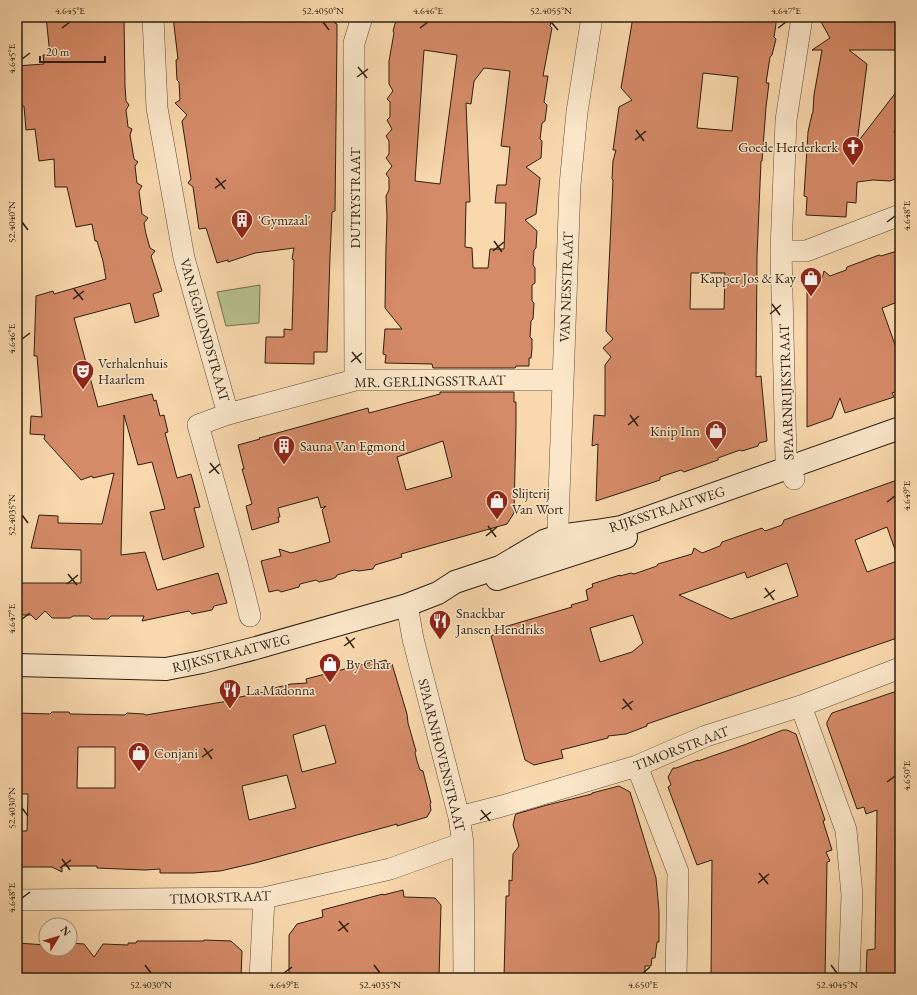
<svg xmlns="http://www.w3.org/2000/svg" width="917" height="995" viewBox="0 0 917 995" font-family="'EB Garamond',serif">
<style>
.green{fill:#b8c08e;stroke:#72704e}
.building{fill:#d58a68;stroke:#2c1f0e;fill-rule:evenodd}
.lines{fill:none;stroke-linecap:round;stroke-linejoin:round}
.minor-casing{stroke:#5f4d36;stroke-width:22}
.secondary-casing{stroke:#2c1f0e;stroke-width:24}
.minor{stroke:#fbe6ca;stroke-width:21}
.secondary{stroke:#fbe6ca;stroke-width:22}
.ticks{fill:none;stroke:#2c1f0e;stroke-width:1.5}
.labels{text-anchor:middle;stroke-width:3;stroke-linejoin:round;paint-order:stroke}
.poi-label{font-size:14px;fill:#2c1f0e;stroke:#fbe6ca;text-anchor:start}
.street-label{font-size:14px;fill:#2c1f0e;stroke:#fbe6ca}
.neatline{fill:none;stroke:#2c1f0e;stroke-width:1.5}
.ticks-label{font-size:10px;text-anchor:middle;fill:#2c1f0e}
</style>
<rect width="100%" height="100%" fill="#f9d8ad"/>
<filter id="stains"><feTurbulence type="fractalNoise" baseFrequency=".005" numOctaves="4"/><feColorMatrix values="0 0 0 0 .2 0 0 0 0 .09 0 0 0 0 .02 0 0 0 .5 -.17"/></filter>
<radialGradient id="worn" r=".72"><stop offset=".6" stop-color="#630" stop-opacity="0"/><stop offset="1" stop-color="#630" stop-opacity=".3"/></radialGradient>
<path class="green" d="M260,285l-1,38 -33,3 -9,-34z"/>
<path class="building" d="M46,17h78l1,69 1,15 3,4 -3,5 1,8 1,9 4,2 -2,6 4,24 4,3 -3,4 2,17 5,3 -3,5 3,23 6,4 -4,5 2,11 4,14 5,3 -4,5 11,35 -9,3 6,22 -24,7 -5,-20 -56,15 24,89 54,-13 2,7 2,-1 4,16 4,-1 4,17 -3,1 12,45 14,-4 9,33 -6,1 10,39 -41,13 -13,-48 15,-3 -13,-47 -14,3 -14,-50 -3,140 24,-3 12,38 61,-17 9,30 -13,3 -2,4 -20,4 -3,-3 -47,10 2,-5h-33l-3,3h-16l-3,-3h-16l-3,2h-18l-7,-7 -9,9 -5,-5h-14v-32h64v-33l-50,-2 8,-33 19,1v7l44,1 12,-51 -21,5 -1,-2 -11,4 -37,-41 1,-4 -15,-1 1,-18 11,1 -5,-61h-3l2,-60 17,-5 1,3 52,-15 -3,-18 -6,-20h-2l-3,-17 -16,3 -9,-40h-12l-1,-28 -15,2 -4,-32 -9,1 -2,-24 -7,1v-41l27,-2 -1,-9h7z
M173,17h162v6l2,1v11l-2,176 -3,1 -2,44 -3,96h-13v12l-49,-1 1,-26h18v-8l8,1 2,-70 -2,-1 2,-11 -39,5 -27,9v-2l-11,3 -11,-35 -7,1 -6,-42 -5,-4 3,-4 -9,-58 5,-6 -12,-12 5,-3 -1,-18 -2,-2 -1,-20 2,-1z
M397,17h155l-2,9 2,2 -9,48h5l-4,26 3,3 -2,16 -3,2 -2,16 2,2 -1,17 -15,9 14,11 -4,36 -11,6 12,11 -1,17 -2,2 -1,15 2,3v15l-3,2v16l2,2 -1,16 -2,2 -1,16 2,2v10l-1,9h-2v8h-13l-1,2h-82l-1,-4 -47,-1 1,-8 -3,-1 2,-25h17l-17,-21 1,-61 1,-31 -1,-20 3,-6v-12l-3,-4 6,-8 -6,-8 3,-4v-13l-3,-5 6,-7 -5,-9 3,-3v-15l-3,-3 6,-8 -4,-7v-23l5,-28 -1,-2zM424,50l33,5 -17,129 -25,-3zM484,68l26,3 -9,75 9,1 -4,38h-9l-2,18h11l-2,46h-14l-2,19h-15l-1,-20 -7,-1 1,-45h4l-4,-99 5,1 3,-23z
M633,17h144l-3,20 2,2 -4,16 -2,2 -4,26h3l-3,24 -4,54h-1l-4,95 -1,121 5,-1 6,65 -8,2 -1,3 -16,5 -2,-1 -22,8v2l-34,12 -3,-2 -21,7v3l-12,4 -52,17 2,-57 -6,2 2,-31 11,1v-51l6,-8 -8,-9 10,-9 -7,-8 7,-151 -1,-1 1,-18 3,-11h-3l6,-43 13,-7 -11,-12zM703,73l35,4 -6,54 -35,-3zM691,273h34l-1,36h-34z
M830,17h70v33h-51l18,14 -10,79 43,-56v41l-6,3 6,15v31l-10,4 -17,-1 -16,2 -1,21 -9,-1 -1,15 -40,-2 1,-18 -3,-1 4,-64 4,-18 1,-2 1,-17 8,-45h-10l18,-12 -10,-18 9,2z
M900,250v51l-18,7 18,51v31l-8,3 2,4 -49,16 -5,-15 -8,20 -25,9v-142l15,-6 2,-8 6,5 16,-6 1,-3 32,-12 2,1z
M440,392h74v10h2v23l-2,88 -7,11 -106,30 1,3 -27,8 -2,4 -14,2 -5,-1 -17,5 -1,2 -4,2 -13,3 -3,-2 -16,4 -1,3 -18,5 -3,-2 -9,2 -8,-31 20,-5 -2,-7 12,4 39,-11 -8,-32 4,-4 -5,2 -3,-11 -40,11 2,9h-2l1,5 -27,8 -6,-24 6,-2 -10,-35h2l-6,-24 22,-6 -1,-1 109,-30 1,5 71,-19zM443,441l9,36 -46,13 -9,-33z
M900,479v79h-2l-11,-31 -32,13 12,32 33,-12v77l-253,87v2l-21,8 -18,2v2l-47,12 2,8 -29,7 -9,-5 -34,-124 4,-2 -1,-4 78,-23 -1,-2 17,-5 -2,-10 7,-3 -1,-3 28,-9v1l11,-3 3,1 23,-8 1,-2 34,-10 2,-6 8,5 18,-7 2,-4 40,-14 3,3 17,-6 2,-5zM787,563l11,33 -67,23 -52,-24 66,-23 2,6zM633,615l10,28 -11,9 -32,10 -10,-34z
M386,660l1,4h5l15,50 1,9 8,28 -1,2 2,8 3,9 3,1 8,32 -1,1 1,6 -4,7 -30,9v-2l-142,39 -35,8 -27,2h-33v-4l-15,1 -48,-2v-2h-35v6l-10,-5h-35v-36h10l1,-37h-11v-81l33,1 2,-2h17l1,2 55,1 2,-2 17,1 2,1 82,-14 2,-2 40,-8v-2l21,-5 16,-1 -1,-4 66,-17v2zM325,725l11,38 -34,9 -9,-37zM78,747h37v41h-38zM287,775l9,33 -47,12 -7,-34z
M900,690v285l-8,-1v4h-26l1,-28 8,-1 2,-139 -11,4 -2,-7 -7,2 -30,-84v-3l5,-9z
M783,730h4l9,4 29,86 -2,1 9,29 -6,2 4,9 -3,1 -2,116h-114l1,-118 -15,5 -29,-78 3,-2 -3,-8 5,-9h3l22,-8v1l46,-16z
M619,786l11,6 26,86 3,33v31h-2l-2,16h-3l-1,8h-6v12h-141l2,-82h3v-16l3,1 1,-27 6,-8 -6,-21 2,-9 1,-2 31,-9 45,-11v-1z
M403,890l1,7 31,1 6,7 -2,73h-150v-43l8,-11 26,-7 -1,-7 61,-16v1z
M204,940l27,1 11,10 -1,27h-60v-2l-46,2 -118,-1v-34l29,2v4h24v-6l14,1 10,13 9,-13 25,1v-2h8l1,-2h67z"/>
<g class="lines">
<g class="minor-casing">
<path id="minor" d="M153,17l4,91 27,150 44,156 -30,11 39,139 13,52
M781,251h25l94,-36
M355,380l-1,-337 8,-26
M228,414l127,-34h208
M794,479l-8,-20 -5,-208 5,-131 16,-103
M560,552l-2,-29 12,-338 7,-73 15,-95
M407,605l6,34 46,178 4,26 1,135
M801,706l45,124 6,65 -3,83
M637,766l41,106 -2,106
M459,817l43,-11 135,-40 69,-30 95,-30 99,-38
M17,900l247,-2 126,-29 73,-26
M260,978l4,-80"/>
</g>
<g class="secondary-casing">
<path id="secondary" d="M497,579l129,-42
M17,665l149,4 36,-7 54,-14 151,-43 31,-12 17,-11 45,-15 44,-26 15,-5 37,-5 25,-4 279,-99"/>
</g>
<use href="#minor" class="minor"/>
<use href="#secondary" class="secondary"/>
</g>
<path class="ticks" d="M323,22l6,8M551,22l7,8M62,28l8,-6M420,28l8,-6M778,28l8,-6M22,59l8,-6M358,67l9,11M357,77l11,-8M636,130l8,11M635,140l11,-9M216,178l9,11M215,188l11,-8M22,222l6,8M887,222l8,-6M494,241l8,11M493,251l11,-9M74,289l9,11M73,299l11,-8M772,304l8,11M770,314l11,-9M22,339l8,-6M352,352l9,11M351,362l11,-9M630,415l8,11M628,425l11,-9M210,463l9,11M209,473l11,-9M887,502l8,-6M22,515l6,8M488,526l8,11M486,536l11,-9M68,574l9,11M67,584l11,-9M765,588l9,12M764,598l11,-8M22,619l8,-6M346,637l8,11M344,646l11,-8M623,699l9,11M622,709l11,-8M204,748l8,11M202,757l11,-8M887,782l8,-6M22,808l6,8M481,810l9,11M480,820l11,-8M62,859l8,11M60,868l11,-8M759,873l9,11M758,883l11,-9M22,898l8,-6M339,921l9,11M338,931l11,-8M145,965l6,8M374,965l6,8M831,965l6,8M284,973l8,-6M643,973l7,-6"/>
<defs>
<g id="church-pin" transform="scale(1.15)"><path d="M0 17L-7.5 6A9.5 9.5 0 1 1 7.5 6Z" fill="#8f2418" stroke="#fbe6ca"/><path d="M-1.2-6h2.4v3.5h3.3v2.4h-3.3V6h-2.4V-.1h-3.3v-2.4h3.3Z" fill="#fff"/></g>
<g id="building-pin" transform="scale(1.15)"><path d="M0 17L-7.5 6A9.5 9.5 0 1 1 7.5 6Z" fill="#8f2418" stroke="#fbe6ca"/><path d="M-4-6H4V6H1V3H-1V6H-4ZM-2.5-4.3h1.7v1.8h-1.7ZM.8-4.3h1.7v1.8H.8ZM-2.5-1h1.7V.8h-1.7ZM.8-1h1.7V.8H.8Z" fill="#fff"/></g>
<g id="shop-pin" transform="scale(1.15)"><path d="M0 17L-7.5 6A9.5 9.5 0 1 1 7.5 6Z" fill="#8f2418" stroke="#fbe6ca"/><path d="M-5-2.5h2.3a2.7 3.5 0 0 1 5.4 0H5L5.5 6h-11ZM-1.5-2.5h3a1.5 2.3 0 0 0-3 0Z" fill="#fff"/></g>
<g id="theatre-pin" transform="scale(1.15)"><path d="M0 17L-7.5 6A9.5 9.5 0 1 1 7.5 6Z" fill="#8f2418" stroke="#fbe6ca"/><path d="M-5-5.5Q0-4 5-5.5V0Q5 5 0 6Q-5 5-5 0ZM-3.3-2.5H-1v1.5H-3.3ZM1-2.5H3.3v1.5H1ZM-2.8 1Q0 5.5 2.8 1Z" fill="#fff"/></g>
<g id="restaurant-pin" transform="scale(1.15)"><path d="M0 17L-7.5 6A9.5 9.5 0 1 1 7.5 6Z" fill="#8f2418" stroke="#fbe6ca"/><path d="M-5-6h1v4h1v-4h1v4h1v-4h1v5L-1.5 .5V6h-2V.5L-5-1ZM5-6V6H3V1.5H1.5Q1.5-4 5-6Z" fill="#fff"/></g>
</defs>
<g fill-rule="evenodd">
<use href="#church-pin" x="853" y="147"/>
<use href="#building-pin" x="242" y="220"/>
<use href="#shop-pin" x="811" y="278"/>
<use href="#theatre-pin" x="83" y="371"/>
<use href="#shop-pin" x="716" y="431"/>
<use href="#building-pin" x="284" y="446"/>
<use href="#shop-pin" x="497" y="501"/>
<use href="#restaurant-pin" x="440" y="621"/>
<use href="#shop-pin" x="330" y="664"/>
<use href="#restaurant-pin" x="230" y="690"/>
<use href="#shop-pin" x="139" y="753"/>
</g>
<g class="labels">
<g class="poi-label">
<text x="838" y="152" text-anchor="end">Goede Herderkerk</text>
<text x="258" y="225">'Gymzaal'</text>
<text x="796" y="283" text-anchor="end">Kapper Jos &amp; Kay</text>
<text x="98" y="368">Verhalenhuis<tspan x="98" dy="16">Haarlem</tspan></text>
<text x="700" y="436" text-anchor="end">Knip Inn</text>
<text x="300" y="451">Sauna Van Egmond</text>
<text x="512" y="498">Slijterij<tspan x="512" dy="16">Van Wort</tspan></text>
<text x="456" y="618">Snackbar<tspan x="456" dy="16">Jansen Hendriks</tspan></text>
<text x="346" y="669">By Char</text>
<text x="246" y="695">La Madonna</text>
<text x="154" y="758">Conjani</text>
</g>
<g class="street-label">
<text transform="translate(355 198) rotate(-90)" y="5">DUTRYSTRAAT</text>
<text transform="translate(566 287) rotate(-88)" y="5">VAN NESSTRAAT</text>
<text transform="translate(205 330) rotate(74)" y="5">VAN EGMONDSTRAAT</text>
<text transform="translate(430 381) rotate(-1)" y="5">MR. GERLINGSSTRAAT</text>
<text transform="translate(786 392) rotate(-92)" y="5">SPAARNRIJKSTRAAT</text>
<text transform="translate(667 509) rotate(-18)" y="5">RIJKSSTRAATWEG</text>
<text transform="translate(231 653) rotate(-14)" y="5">RIJKSSTRAATWEG</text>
<text transform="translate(681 748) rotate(-21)" y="5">TIMORSTRAAT</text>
<text transform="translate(442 755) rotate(76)" y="5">SPAARNHOVENSTRAAT</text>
<text transform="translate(220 897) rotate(-2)" y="5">TIMORSTRAAT</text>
</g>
</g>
<rect width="917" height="995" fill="none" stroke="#f9d8ad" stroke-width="44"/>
<g transform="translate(58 937) rotate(52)"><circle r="19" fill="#fbe6ca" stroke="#a8967f"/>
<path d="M0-3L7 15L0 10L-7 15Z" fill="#8f2418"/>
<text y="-6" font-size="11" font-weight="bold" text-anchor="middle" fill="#2c1f0e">N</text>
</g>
<path d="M40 56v6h65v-6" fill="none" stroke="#2c1f0e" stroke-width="2"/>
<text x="46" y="56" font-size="12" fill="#2c1f0e" stroke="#fbe6ca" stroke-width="3" paint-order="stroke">20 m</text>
<rect x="22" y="22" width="873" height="951" class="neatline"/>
<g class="ticks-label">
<text x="70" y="14">4.645°E</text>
<text x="323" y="14">52.4050°N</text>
<text x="428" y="14">4.646°E</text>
<text x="551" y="14">52.4055°N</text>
<text x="786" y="14">4.647°E</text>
<text transform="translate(11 59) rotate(-90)" y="4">4.645°E</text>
<text transform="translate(906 216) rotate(-90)" y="4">4.648°E</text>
<text transform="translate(11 222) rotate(-90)" y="4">52.4040°N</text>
<text transform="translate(11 339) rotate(-90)" y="4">4.646°E</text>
<text transform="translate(906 496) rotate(-90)" y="4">4.649°E</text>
<text transform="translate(11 515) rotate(-90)" y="4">52.4035°N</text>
<text transform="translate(11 619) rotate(-90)" y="4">4.647°E</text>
<text transform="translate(906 776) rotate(-90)" y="4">4.650°E</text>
<text transform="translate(11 808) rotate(-90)" y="4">52.4030°N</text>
<text transform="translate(11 898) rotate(-90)" y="4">4.648°E</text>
<text x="151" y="988">52.4030°N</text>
<text x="284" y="988">4.649°E</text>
<text x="380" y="988">52.4035°N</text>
<text x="643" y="988">4.650°E</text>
<text x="837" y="988">52.4045°N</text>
</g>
<rect width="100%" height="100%" filter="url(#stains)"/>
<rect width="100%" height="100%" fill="url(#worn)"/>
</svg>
